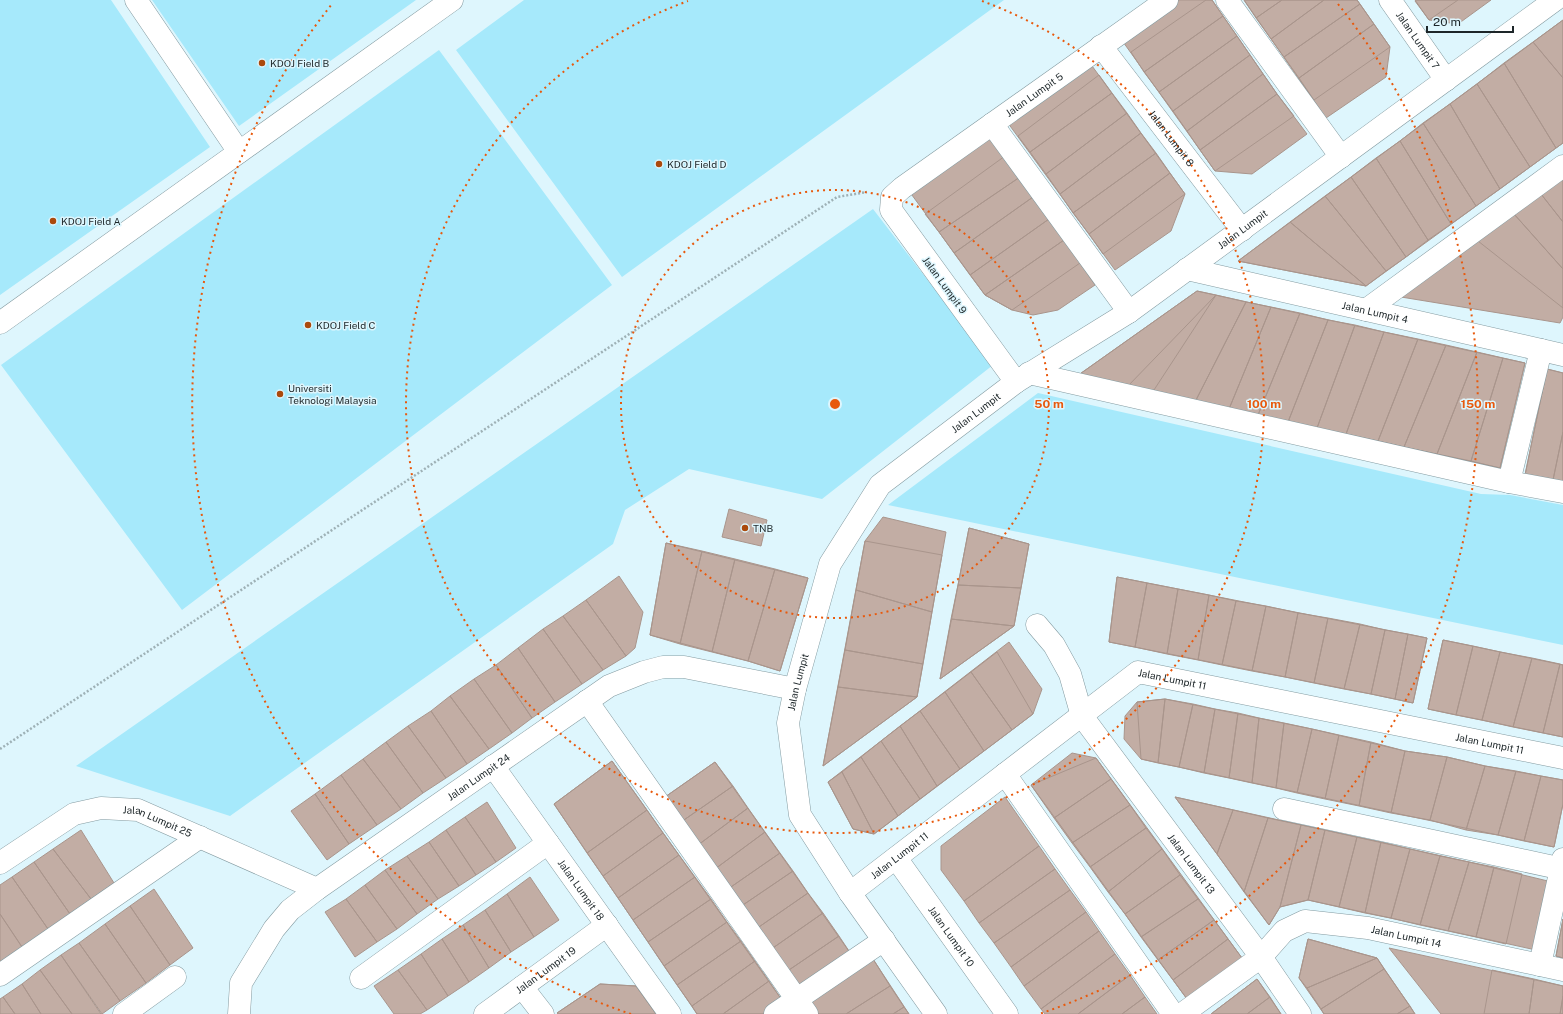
<svg xmlns="http://www.w3.org/2000/svg" width="1563" height="1014" viewBox="0 0 1563 1014" font-family="'Public Sans',sans-serif">
<style>
.green{fill:#a6e9fb}
.building{fill:#c2ada4;stroke:#a9958c}
.lines{fill:none;stroke-linecap:round;stroke-linejoin:round}
.minor-casing{stroke:#849ba1;stroke-width:23}
.path{stroke:#9eb1b6;stroke-width:2.5;stroke-dasharray:2 2;stroke-linecap:butt}
.minor{stroke:#fff;stroke-width:22}
.ring{fill:none;stroke:#e8590c;stroke-width:2;stroke-dasharray:2 4}
.poi-dot{fill:#ab490b;stroke:#def6fd;stroke-width:1.5}
.labels{text-anchor:middle;stroke-width:3;stroke-linejoin:round;paint-order:stroke}
.street-label{font-size:10px;fill:#1d2629;stroke:#def6fd}
.poi-label{font-size:10px;fill:#1d2629;stroke:#def6fd;text-anchor:start}
.centre{fill:#e8590c;stroke:#def6fd;stroke-width:2}
.ring-label{font-size:12px;text-anchor:middle;font-weight:bold;fill:#e8590c;stroke:#def6fd;stroke-width:3;stroke-linejoin:round;paint-order:stroke}
</style>
<rect width="100%" height="100%" fill="#def6fd"/>
<path class="green" d="M0,0h111l99,147 -210,148z
M152,0h264l-177,126z
M524,0h480l-382,277 -166,-227z
M439,50l173,235 -430,325 -181,-245z
M873,209l120,156 -171,134 -133,-30 -64,41 -12,34 -383,272 -154,-50z
M1038,393l443,101 29,1 53,10v140l-675,-140z"/>
<path class="building" d="M1174,0h38l65,94 30,40 -55,40 -37,-3 -94,-132z
M1206,0h6l11,16 -79,56 -13,-20z
M1244,0h113l33,47 -4,30 -60,41z
M1244,0h38l-26,18z
M1282,0h42l-53,39 -15,-21z
M1324,0h33l3,4 -76,53 -13,-18z
M1415,0h76l-33,24 -29,-4z
M1416,0h42l-29,20 -14,-19z
M1360,4l14,20 -75,54 -15,-21z
M1223,16l14,20 -78,56 -15,-20z
M1563,20v123l-197,143 -128,-25z
M1563,20v58l-30,-36z
M1374,24l16,23 -76,53 -15,-22z
M1237,36l13,19 -77,56 -14,-19z
M1533,42l30,36v65l-7,5 -52,-85z
M1250,55l13,19 -76,57 -14,-20z
M1087,59l98,135 -14,37 -56,39 -110,-151z
M1504,63l52,85 -26,19 -53,-83z
M1263,74l14,20 -77,56 -13,-19z
M1099,75l13,18 -82,59 -12,-16z
M1477,84l53,83 -30,22 -50,-85z
M1112,93l15,20 -81,61 -16,-22z
M1277,94l17,22 -79,55 -15,-21z
M1450,104l50,85 -24,17 -53,-83z
M1127,113l14,20 -81,61 -14,-20z
M1423,123l53,83 -25,18 -51,-83z
M989,132l106,153 -37,25 -25,5 -21,-5 -27,-15 -76,-104z
M1141,133l15,20 -83,60 -13,-19z
M1400,141l51,83 -23,16 -52,-82z
M1156,153l14,20 -81,61 -16,-21z
M1005,156l15,21 -81,55 -14,-18z
M1376,158l52,82 -22,17 -55,-80z
M1170,173l15,21 -82,60 -14,-20z
M1020,177l13,20 -79,56 -15,-21z
M1351,177l55,80 -20,14 -61,-75z
M1563,178v139l-3,6 -159,-26z
M1563,178v44l-22,-28z
M1541,194l22,28v47l-49,-55z
M1325,196l61,75 -20,15 -76,-64z
M1033,197l16,22 -79,56 -16,-22z
M1514,214l49,55v39l-85,-67z
M1049,219l15,21 -79,55 -15,-20z
M1290,222l76,64 -128,-25z
M1064,240l16,23 -68,47 -27,-15z
M1197,291l328,72 -25,105 -423,-92z
M1197,291l19,4 -89,92 -50,-11z
M1216,295l30,7 -51,100 -43,-9z
M1246,302l25,5 -42,102 -34,-7z
M1271,307l29,6 -42,102 -29,-6z
M1300,313l28,7 -40,102 -30,-7z
M1328,320l27,5 -38,103 -29,-6z
M1355,325l29,7 -38,102 -29,-6z
M1384,332l34,7 -40,102 -32,-7z
M1418,339l28,6 -42,102 -26,-6z
M1446,345l31,7 -40,102 -33,-7z
M1477,352l26,6 -32,103 -34,-7z
M1503,358l22,5 -25,105 -29,-7z
M1547,369l16,4v109l-38,-7z
M1547,369l16,4v59l-10,48 -28,-5z
M1563,432v50l-10,-2z
M729,509l38,11 -6,26 -39,-9z
M883,517l63,15 -29,165 -94,69 42,-225z
M969,528l60,16 -15,82 -74,53z
M969,528l60,16 -8,44 -63,-3z
M865,541l77,14 -10,57 -76,-22z
M666,543l142,35 -28,93 -32,-10 -98,-26z
M666,543l36,8 -22,93 -30,-9z
M702,551l33,8 -23,93 -32,-8z
M735,559l40,10 -27,92 -36,-9z
M775,569l33,9 -28,93 -32,-10z
M619,576l24,36 -8,36 -9,8 -40,-56z
M1117,577l310,61 -14,65 -42,-9 -262,-52z
M1117,577l30,6 -12,64 -26,-5z
M1147,583l31,6 -11,65 -32,-7z
M958,585l63,3 -7,38 -63,-7z
M1178,589l31,6 -11,65 -31,-6z
M856,590l76,22 -9,52 -78,-14z
M1209,595l27,6 -14,64 -24,-5z
M586,600l40,56 -23,14 -40,-54z
M1236,601l30,5 -14,65 -30,-6z
M1266,606l32,7 -13,64 -33,-6z
M1298,613l30,5 -14,65 -29,-6z
M563,616l40,54 -21,14 -39,-55z
M1328,618l32,6 -16,65 -30,-6z
M951,619l63,7 -74,53z
M1360,624l25,6 -14,64 -27,-5z
M543,629l39,55 -27,18 -37,-54z
M1385,630l23,4 -13,65 -24,-5z
M1408,634l19,4 -14,65 -18,-4z
M1443,640l120,25v72l-135,-28z
M1443,640l30,6 -17,69 -28,-6z
M1009,642l33,47 -9,25 -159,120 -21,-5 -25,-47z
M1473,646l27,6 -18,68 -26,-5z
M518,648l37,54 -23,16 -36,-53z
M845,650l78,14 -6,33 -79,-10z
M997,652l36,62 -21,16 -41,-58z
M1500,652l32,6 -19,69 -31,-7z
M1532,658l28,6 -17,69 -30,-6z
M1560,664l3,1v72l-20,-4z
M496,665l36,53 -20,15 -38,-54z
M971,672l41,58 -28,21 -39,-59z
M474,679l38,54 -23,16 -39,-53z
M838,687l79,10 -94,69z
M945,692l39,59 -24,18 -40,-58z
M450,696l39,53 -22,15 -36,-53z
M1165,699l147,30 93,22 42,6 38,9 78,14v24l-9,43 -413,-88 -17,-20 1,-23 12,-14z
M1165,699l-7,64 -17,-4 -4,-57z
M1165,699l28,5 -14,63 -21,-4z
M1193,704l22,5 -11,64 -25,-6z
M1215,709l23,4 -9,65 -25,-5z
M431,711l36,53 -21,14 -38,-52z
M920,711l40,58 -23,17 -37,-60z
M1238,713l21,5 -7,65 -23,-5z
M1259,718l25,5 -8,65 -24,-5z
M1284,723l28,6 -15,64 -21,-5z
M408,726l38,52 -23,15 -37,-51z
M900,726l37,60 -17,13 -39,-58z
M1312,729l27,6 -14,64 -28,-6z
M1339,735l32,7 -12,64 -34,-7z
M881,741l39,58 -22,17 -37,-59z
M386,742l37,51 -22,16 -38,-50z
M1371,742l34,9 -14,62 -32,-7z
M1405,751l42,6 -17,63 -39,-7z
M1072,753l24,5 146,200 -55,41 -156,-214z
M861,757l37,59 -24,18 -32,-62z
M1447,757l38,9 -19,64 -36,-10z
M1096,758l15,21 -57,39 -23,-33z
M363,759l38,50 -24,16 -36,-50z
M612,761l172,242 -16,11h-71l-143,-210z
M612,761l35,49 -60,43 -33,-49z
M715,762l138,195 -52,37 -136,-197z
M715,762l18,24 -52,36 -16,-25z
M1485,766l31,5 -18,64 -32,-5z
M1516,771l25,5 -17,65 -26,-6z
M842,772l32,62 -21,-5 -25,-47z
M341,775l36,50 -28,19 -34,-50z
M1541,776l22,4v24l-9,43 -30,-6z
M1111,779l19,26 -58,38 -18,-25z
M733,786l15,22 -50,37 -17,-23z
M315,794l34,50 -22,16 -36,-49z
M1005,797l34,49 -75,55 -23,-31v-24z
M1175,797l294,65 83,20 -16,68 -228,-50 -28,7 -11,18z
M1175,797l58,13 -16,44z
M487,802l29,46 -20,14 -31,-45z
M1130,805l16,23 -56,39 -18,-24z
M748,808l17,24 -50,37 -17,-24z
M647,810l16,23 -60,43 -16,-23z
M1233,810l35,8 -24,74 -27,-38z
M465,817l31,45 -20,13 -30,-45z
M1268,818l33,7 -21,82 -11,18 -25,-33z
M1301,825l24,5 -17,70 -28,7z
M1146,828l16,21 -54,43 -18,-25z
M81,830l33,53 -23,16 -38,-50z
M446,830l30,45 -17,11 -30,-44z
M1325,830l32,7 -18,70 -31,-7z
M765,832l15,21 -52,36 -13,-20z
M663,833l16,22 -61,43 -15,-22z
M1357,837l24,5 -16,71 -26,-6z
M429,842l30,44 -21,13 -31,-43z
M1381,842l29,7 -19,69 -26,-5z
M1039,846l16,23 -76,54 -15,-22z
M53,849l38,50 -21,15 -36,-52z
M1162,849l18,26 -55,39 -17,-22z
M1410,849l30,7 -20,69 -29,-7z
M780,853l13,18 -53,36 -12,-18z
M679,855l16,22 -62,43 -15,-22z
M407,856l31,43 -21,15 -32,-44z
M1440,856l29,6 -21,69 -28,-6z
M34,862l36,52 -22,15 -36,-52z
M1469,862l25,5 -18,70 -28,-6z
M1494,867l28,7 -16,70 -30,-7z
M1055,869l15,21 -76,53 -15,-20z
M385,870l32,44 -20,15 -32,-44z
M793,871l15,22 -52,36 -16,-22z
M1180,875l18,24 -57,38 -16,-23z
M12,877l36,52 -26,18 -22,-33v-29z
M530,877l29,43 -25,17 -27,-43z
M695,877l16,22 -63,43 -15,-22z
M365,885l32,44 -20,13 -31,-43z
M154,889l39,59 -23,17 -40,-59z
M1070,890l16,22 -75,55 -17,-24z
M808,893l15,20 -53,37 -14,-21z
M507,894l27,43 -23,15 -26,-42z
M346,899l31,43 -22,15 -30,-45z
M711,899l16,23 -63,44 -16,-24z
M1198,899l16,21 -56,40 -17,-23z
M130,906l40,59 -24,18 -41,-59z
M485,910l26,42 -22,16 -26,-43z
M1086,912l13,19 -75,55 -13,-19z
M823,913l16,23 -53,36 -16,-22z
M0,914l22,33 -22,15z
M1563,919v39l-7,-2z
M1563,919v39l-7,-2z
M1214,920l14,19 -55,41 -15,-20z
M727,922l14,19 -64,44 -13,-19z
M105,924l41,59 -26,18 -41,-58z
M463,925l26,43 -20,14 -27,-43z
M1099,931l16,23 -74,55 -17,-23z
M839,936l14,21 -52,37 -15,-22z
M442,939l27,43 -21,14 -27,-42z
M1228,939l14,19 -55,41 -14,-19z
M1308,939l69,19 38,56h-91l-25,-36z
M1308,939l69,19 -70,30 -8,-10z
M741,941l14,20 -63,45 -15,-21z
M79,943l41,58 -18,13 -41,-59z
M1389,948l174,38v28h-122z
M421,954l27,42 -21,14 -29,-40z
M1115,954l15,21 -52,39h-33l-4,-5z
M61,955l40,59h-29l-32,-44z
M1377,958l7,11 -63,40 -14,-21z
M873,959l36,55h-94l-10,-13z
M873,959l17,27 -44,28h-31l-10,-13z
M755,961l14,20 -46,33h-26l-5,-8z
M1384,969l26,37 -13,8h-73l-3,-5z
M40,970l32,44h-31l-19,-30z
M398,970l29,40 -7,4h-26l-20,-28z
M1492,970l42,9 -5,35h-45z
M1130,975l15,22 -23,17h-44z
M1257,979l24,35h-70z
M1257,979l13,18 -23,17h-36z
M1534,979l29,7v10l-3,18h-31z
M769,981l15,22 -16,11h-45z
M22,984l19,30h-26l-12,-17z
M600,984l36,2 20,28h-98l-1,-1z
M600,984l36,2 20,28h-98l-1,-1z
M890,986l14,21 -11,7h-47z
M1563,996v18h-3z
M3,997l12,17h-15v-15z
M1145,997l12,17h-35z
M1270,997l11,17h-34z
M1410,1006l5,8h-18z
M904,1007l5,7h-16z"/>
<g class="lines">
<g class="minor-casing">
<g id="minor">
<path d="M136,0l103,152"/>
<path d="M1227,0l114,157"/>
<path id="s1" d="M1390,0l56,80"/>
<path id="s2" d="M1101,46l141,184"/>
<path d="M992,124l137,188"/>
<path id="s3" d="M1187,269l376,86"/>
<path d="M1366,310l197,-144"/>
<path d="M0,323l452,-323"/>
<path d="M1029,373l480,109 32,-132"/>
<path id="s4" d="M1016,382l-125,-172 1,-13 10,-9 265,-188"/>
<path d="M1509,482l54,10"/>
<path id="s5" d="M1037,625l17,20 16,29 12,42 179,241 39,57"/>
<path d="M587,701l220,313"/>
<path id="s6" d="M493,766l177,248"/>
<path d="M1005,774l168,240"/>
<path d="M1284,809l279,60"/>
<path id="s7" d="M896,858l111,156"/>
<path id="s8" d="M0,863l74,-49 27,-6 37,2 179,79"/>
<path id="s9" d="M850,893l288,-221 425,86"/>
<path d="M1540,965l23,-106"/>
<path d="M0,975l200,-138"/>
<path d="M361,978l187,-135"/>
<path d="M522,987l21,27"/>
<path d="M124,1014l51,-37"/>
<path id="s10" d="M239,1014l2,-31 33,-54 16,-19 27,-21 292,-203 35,-14 19,-5h21l111,22"/>
<path id="s11" d="M485,1014l122,-89"/>
<path d="M775,1014l109,-74"/>
<path id="s12" d="M936,1014l-86,-121 -50,-78 -12,-92 7,-34 35,-125 50,-79 136,-103 113,-70 426,-312"/>
<path id="s13" d="M1182,1014l79,-57 23,-26 21,-10 63,7 195,42"/>
</g>
</g>
<path class="path" d="M0,749l837,-552 30,-5"/>
<use href="#minor" class="minor"/>
</g>
<g class="ring">
<circle cx="835" cy="404" r="214"/>
<path d="M982 1A429 429 0 1 1 688 1"/>
<path d="M631 1014A643 643 0 0 1 332 4M1338 4A643 643 0 0 1 1039 1014"/>
</g>
<g class="poi-dot">
<circle cx="262" cy="63" r="4"/>
<circle cx="659" cy="164" r="4"/>
<circle cx="53" cy="221" r="4"/>
<circle cx="308" cy="325" r="4"/>
<circle cx="280" cy="394" r="4"/>
<circle cx="745" cy="528" r="4"/>
</g>
<g class="labels">
<g class="street-label">
<text dy="4" stroke="none"><textPath href="#s1" startOffset="49">Jalan Lumpit 7</textPath></text>
<text dy="4" stroke="none"><textPath href="#s4" startOffset="401">Jalan Lumpit 5</textPath></text>
<text dy="4" stroke="none"><textPath href="#s2" startOffset="116">Jalan Lumpit 8</textPath></text>
<text dy="4" stroke="none"><textPath href="#s12" startOffset="1036">Jalan Lumpit</textPath></text>
<text transform="translate(945 285) rotate(54)" y="4">Jalan Lumpit 9</text>
<text dy="4" stroke="none"><textPath href="#s3" startOffset="193">Jalan Lumpit 4</textPath></text>
<text dy="4" stroke="none"><textPath href="#s12" startOffset="712">Jalan Lumpit</textPath></text>
<text dy="4" stroke="none"><textPath href="#s9" startOffset="398">Jalan Lumpit 11</textPath></text>
<text dy="4" stroke="none"><textPath href="#s12" startOffset="376">Jalan Lumpit</textPath></text>
<text dy="4" stroke="none"><textPath href="#s9" startOffset="722">Jalan Lumpit 11</textPath></text>
<text dy="4" stroke="none"><textPath href="#s10" startOffset="350">Jalan Lumpit 24</textPath></text>
<text dy="4" stroke="none"><textPath href="#s8" startOffset="175">Jalan Lumpit 25</textPath></text>
<text dy="4" stroke="none"><textPath href="#s9" startOffset="62">Jalan Lumpit 11</textPath></text>
<text dy="4" stroke="none"><textPath href="#s5" startOffset="287">Jalan Lumpit 13</textPath></text>
<text dy="4" stroke="none"><textPath href="#s6" startOffset="152">Jalan Lumpit 18</textPath></text>
<text dy="4" stroke="none"><textPath href="#s7" startOffset="96">Jalan Lumpit 10</textPath></text>
<text dy="4" stroke="none"><textPath href="#s13" startOffset="258">Jalan Lumpit 14</textPath></text>
<text dy="4" stroke="none"><textPath href="#s11" startOffset="75">Jalan Lumpit 19</textPath></text>
</g>
<g class="poi-label">
<text x="270" y="67">KDOJ Field B</text>
<text x="667" y="168">KDOJ Field D</text>
<text x="61" y="225">KDOJ Field A</text>
<text x="316" y="329">KDOJ Field C</text>
<text x="288" y="392">Universiti<tspan x="288" dy="12">Teknologi Malaysia</tspan></text>
<text x="753" y="532">TNB</text>
</g>
</g>
<circle cx="835" cy="404" r="6" class="centre"/>
<g class="ring-label">
<text x="1049" y="408">50 m</text>
<text x="1264" y="408">100 m</text>
<text x="1478" y="408">150 m</text>
</g>
<path d="M1427 26v6h86v-6" fill="none" stroke="#1d2629" stroke-width="2"/>
<text x="1433" y="26" font-size="12" fill="#1d2629" stroke="#def6fd" stroke-width="3" paint-order="stroke">20 m</text>
</svg>
